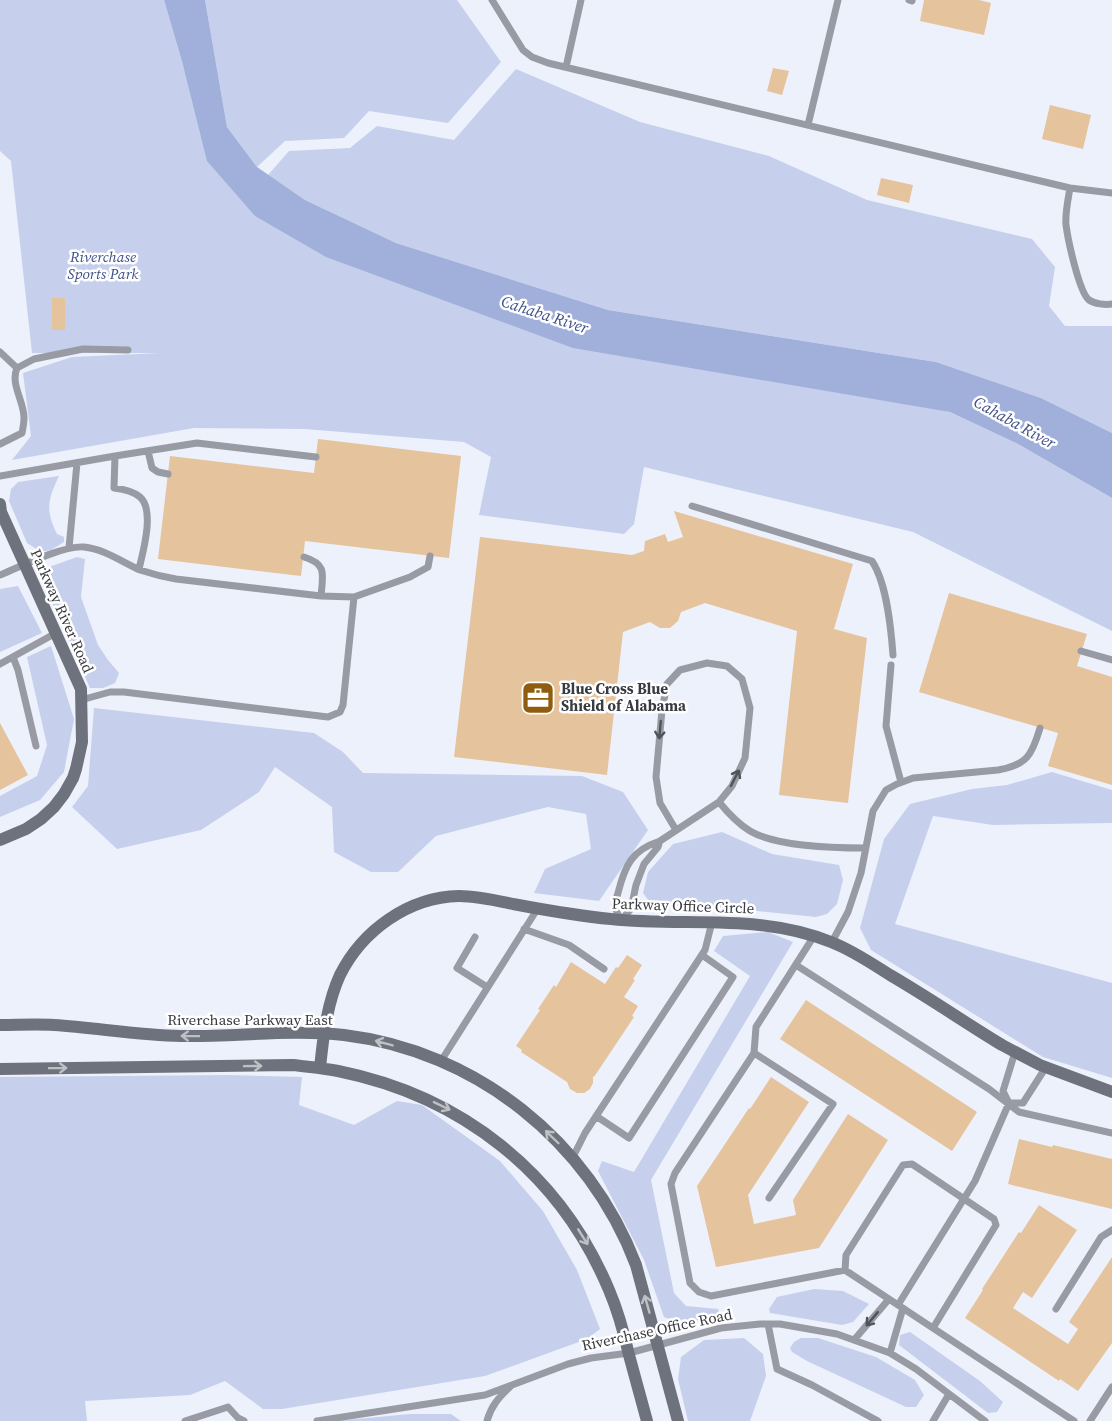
<svg xmlns="http://www.w3.org/2000/svg" width="1112" height="1421" viewBox="0 0 1112 1421" font-family="'Source Serif 4',serif">
<style>
.green{fill:#c6d0ec}
.water{fill:#a0b0da}
.building{fill:#e5c39d}
.lines{fill:none;stroke-linecap:round;stroke-linejoin:round}
.lane{stroke:#989ba3;stroke-width:7}
.secondary{stroke:#6e727d;stroke-width:12}
.oneway{stroke:#51535a}
.oneway2{stroke:#bec0c4}
.labels{text-anchor:middle;stroke-width:5;stroke-linejoin:round;paint-order:stroke}
.park-label{font-size:15px;font-style:italic;fill:#3e5087;stroke:#fff}
.street-label{font-size:15px;fill:#393b42;stroke:#fff}
.poi-label{font-size:15px;font-weight:bold;fill:#393b42;stroke:#fff;text-anchor:start}
.water-label{font-size:16px;font-style:italic;fill:#3e5087;stroke:#fff}
</style>
<rect width="100%" height="100%" fill="#edf1fc"/>
<path class="green" d="M0,0h164l19,65 72,151 695,196 68,32 94,54v133l-199,-99 -269,-65 -10,57 -10,10 -145,-19 12,-58 -27,-15 -159,-13 -111,-1 -182,32 19,-24 -8,-63 49,-16 88,-4h-128l-21,-192 -11,-10z
M205,0h252l44,62 -53,61 -79,-12 -25,27 -59,3 -28,26 -30,-40z
M516,69l124,53 129,34 98,44 165,39 23,28 -6,39 16,20h47v107l-71,-35 -105,-36 -328,-52 -212,-67 -91,-43 -37,-25 21,-24 61,-3 27,-22 77,14z
M59,476c-11,23 -14,34 -2,58l7,3v5l-13,8 -10,2 -14,-9 -18,-42 2,-12 7,-7z
M77,557l8,2 -4,38 17,48 10,15 11,13 -4,10 -12,5h-13l-52,-117z
M18,586l24,47 -42,19v-63z
M51,646l23,73 -10,53 -24,28 -40,17v-21l37,-20 10,-31 -20,-88z
M94,708l220,25 29,19 20,21 219,3 41,16 25,38 -49,71 -65,-8 11,-24 46,-20 -5,-35 -38,-7 -112,29 -38,36h-27l-37,-20 -2,-45 -57,-40 -16,25 -58,38 -84,19 -45,-42 16,-21z
M1052,772l60,18v33l-119,2 -60,-9 -38,108 217,59v95l-69,-21 -172,-107 -11,-22 24,-89 26,-35 62,-15 35,-4z
M722,832l50,22 67,11 4,15 -6,24 -10,10 -11,3 -97,-10 -67,-2 -9,-12 5,-21 25,-28z
M768,932l25,10 -142,238 23,113 12,13 32,3 2,8 -41,6 -15,-6 -20,-57 -46,-89 4,-10 32,11 116,-196 -36,-25 9,-15z
M229,1075l73,2 -3,28 55,20 43,-24 25,4 78,56 43,50 34,59 23,59 -13,10 -102,37 -203,33h-19l-38,-28 -35,14 -105,6 2,20h-87v-344z
M814,1289l29,2 26,13 -16,18 -11,3 -72,-12 -1,-4 8,-12z
M910,1332l70,49 23,21 -6,10 -9,1 -89,-68 1,-10z
M744,1338l19,16 3,22 -16,45h-62l-10,-42 3,-22 23,-17z
M801,1338h17l58,19 39,23 9,15 -8,12h-10l-99,-46 -15,-9 -2,-4 4,-6z
M410,1414h41l10,7h-126z"/>
<path class="water" d="M164,0h41l22,127 30,40 48,33 91,43 212,67 328,52 105,36 71,35v65l-94,-54 -68,-32 -377,-64 -247,-91 -71,-41 -48,-55 -24,-96z"/>
<path class="building" d="M924,0h55l12,3 -7,32 -64,-14z
M773,68l16,3 -7,24 -15,-4z
M1050,105l41,10 -8,34 -41,-10z
M881,178l32,7 -4,18 -32,-8z
M52,298h13v32h-13z
M318,439l143,17 -12,102 -144,-17 -4,35 -143,-17 12,-103 144,17z
M674,511l179,53 -19,65 33,9 -19,165 -69,-8 18,-164 -92,-28 -24,9 -3,9 -8,7h-10l-10,-6 -27,10 -16,143 -153,-18 26,-220 152,18 12,-4 1,-10 20,-7 3,8 15,-5z
M949,593l138,41 -10,32 35,11v108l-64,-19 10,-33 -139,-41z
M0,723l28,52 -28,15z
M627,955l15,10 -9,14 2,1 -11,17 14,9 -6,10 2,1 -40,60 -1,-1v7l-3,6 -6,4h-7l-7,-4 -3,-7 -46,-30 1,-2 -6,-4 24,-36 -2,-1 16,-24 2,2 15,-25 34,22 11,-17 2,1z
M806,1000l171,112 -25,39 -172,-112z
M771,1077l38,25 -61,93 6,29 42,-9 -3,-15 55,-86 40,26 -69,108 -103,19 -19,-81 52,-78 1,1z
M1019,1139l33,8 1,-2 59,14v50l-104,-25z
M1039,1205l38,25 -45,68 -9,-6 -10,16 55,36 10,-15 -9,-7 43,-65v86l-34,48 -18,-12 -1,2 -94,-63 18,-28 -1,-1 37,-57 2,1z"/>
<g class="lines">
<path class="lane" d="M492,0l31,50 9,7 16,6 522,125 42,5
M909,0l3,1
M566,67l15,-67
M808,125l30,-125
M1070,188c-2,12 -5,25 -4,37 2,15 13,67 23,75 6,4 16,5 23,4
M0,352l17,16
M0,444l22,-11c1,-5 2,-10 2,-15 0,-17 -14,-34 -7,-50l17,-9 49,-10 45,1
M148,451l4,17 6,4 10,2
M115,456l82,-13 119,14
M0,476l115,-20 -1,32c8,1 19,3 26,9 15,13 3,55 -1,72
M692,506l180,55c15,23 19,67 21,94
M69,548l8,-85
M304,557c23,7 19,17 17,39
M0,575c19,-8 64,-30 84,-28 20,2 38,15 56,23 12,4 24,7 36,9l145,17 33,1 56,-20 18,-10 2,-11
M1081,651l31,9
M13,657l5,13 18,76
M0,664l56,-31
M891,665l-5,61 15,56
M81,700l29,-8h14l204,25 12,-5 3,-7 11,-108
M719,802c9,11 18,21 31,29 27,16 83,17 115,17
M660,841l59,-39 13,-16 13,-28 5,-50 -8,-29 -15,-13 -20,-3 -27,7 -13,14 -5,26 -6,67 4,26 16,27
M660,841l-2,6 -14,17 -8,21 -5,24 -10,11c-2,-4 -5,-9 -6,-13 -1,-4 2,-10 3,-14 7,-28 14,-43 42,-52z
M524,929l45,16 35,24
M814,936l-58,91 -2,26 -79,120 -4,11 19,99 9,9 12,4 134,-26 229,151
M475,937l-18,31 30,19
M832,942l16,-30 13,-39 12,-62 13,-21 11,-6 16,-6 85,-8c29,-5 34,-15 42,-42
M796,965l193,124 30,23 93,21
M1015,1052l-12,39 6,12h14l23,-36
M754,1053l79,51 -64,94
M441,1061l97,-153
M596,1116l33,22 104,-161 -31,-22
M573,1157l12,-24 120,-183 7,-28
M845,1270l1,-15 57,-90 9,-1 82,55 2,6 -63,103
M898,1305l77,-124 34,-78
M1056,1309l45,-72 11,-7
M768,1324l9,45 35,16 66,36
M854,1340l35,-41
M890,1353l13,-45
M185,1421l43,-14 10,11 6,3
M317,1421l168,-26 83,-31 23,-6 38,-5 92,-25 39,-4h20l57,10 53,19 26,16 69,52
M487,1421c4,-15 12,-24 23,-34
M933,1421l16,-27
M1090,1421l22,-34"/>
<path class="secondary" d="M0,504l1,8 80,177 1,53 -6,27 -3,9 -9,16 -10,13 -13,12 -15,10 -26,11
M0,1025c18,0 36,-1 54,0 43,3 85,10 127,11 54,1 109,-7 163,-1 132,16 245,106 292,230l42,156
M320,1068c3,-30 7,-65 20,-93 22,-44 68,-78 119,-79 18,0 35,4 54,8 32,6 65,12 98,15 76,8 147,-6 220,23 21,8 40,21 59,33 38,22 74,47 112,70l38,20 72,27
M0,1069l293,-4c15,2 30,3 45,6 124,25 222,102 271,219 9,21 15,43 20,65 6,22 12,44 18,66"/>
</g>
<defs><path id="oneway-shaft" d="M-6 0H5M1.5-3L5.5 0L1.5 3" fill="none" stroke-width="1.6" stroke-linecap="round" stroke-linejoin="round" transform="scale(1.5)"/></defs>
<g class="oneway">
<use href="#oneway-shaft" transform="translate(660 730) rotate(95)"/>
<use href="#oneway-shaft" transform="translate(735 778) rotate(-63)"/>
<use href="#oneway-shaft" transform="translate(872 1319) rotate(130)"/>
</g>
<g class="oneway2">
<use href="#oneway-shaft" transform="translate(190 1036) rotate(-179)"/>
<use href="#oneway-shaft" transform="translate(384 1043) rotate(-165)"/>
<use href="#oneway-shaft" transform="translate(253 1066) rotate(-1)"/>
<use href="#oneway-shaft" transform="translate(58 1068) rotate(-1)"/>
<use href="#oneway-shaft" transform="translate(442 1106) rotate(26)"/>
<use href="#oneway-shaft" transform="translate(552 1137) rotate(-136)"/>
<use href="#oneway-shaft" transform="translate(583 1237) rotate(58)"/>
<use href="#oneway-shaft" transform="translate(647 1304) rotate(-106)"/>
</g>
<defs>
<g id="office-square" transform="scale(1.725)"><rect x="-9" y="-9" width="18" height="18" rx="4" fill="#905d0e" stroke="#fff"/><path d="M-6-3h4V-5.5h4V-3h4V5H-6ZM-1-4.5V-3h2v-1.5ZM-6 0V1H6V0Z" fill="#fff"/></g>
</defs>
<g fill-rule="evenodd">
<use href="#office-square" x="538" y="698"/>
</g>
<g class="labels">
<g class="park-label">
<text x="103" y="262">Riverchase<tspan x="103" dy="17">Sports Park</tspan></text>
</g>
<g class="street-label">
<text transform="translate(62 611) rotate(66)" y="5">Parkway River Road</text>
<text transform="translate(683 906) rotate(2)" y="5">Parkway Office Circle</text>
<text x="250" y="1025">Riverchase Parkway East</text>
<text transform="translate(657 1330) rotate(-12)" y="5">Riverchase Office Road</text>
</g>
<g class="poi-label">
<text x="561" y="694">Blue Cross Blue<tspan x="561" dy="17">Shield of Alabama</tspan></text>
</g>
<g class="water-label">
<text transform="translate(545 314) rotate(18)" y="6">Cahaba River</text>
<text transform="translate(1015 422) rotate(29)" y="6">Cahaba River</text>
</g>
</g>
</svg>
